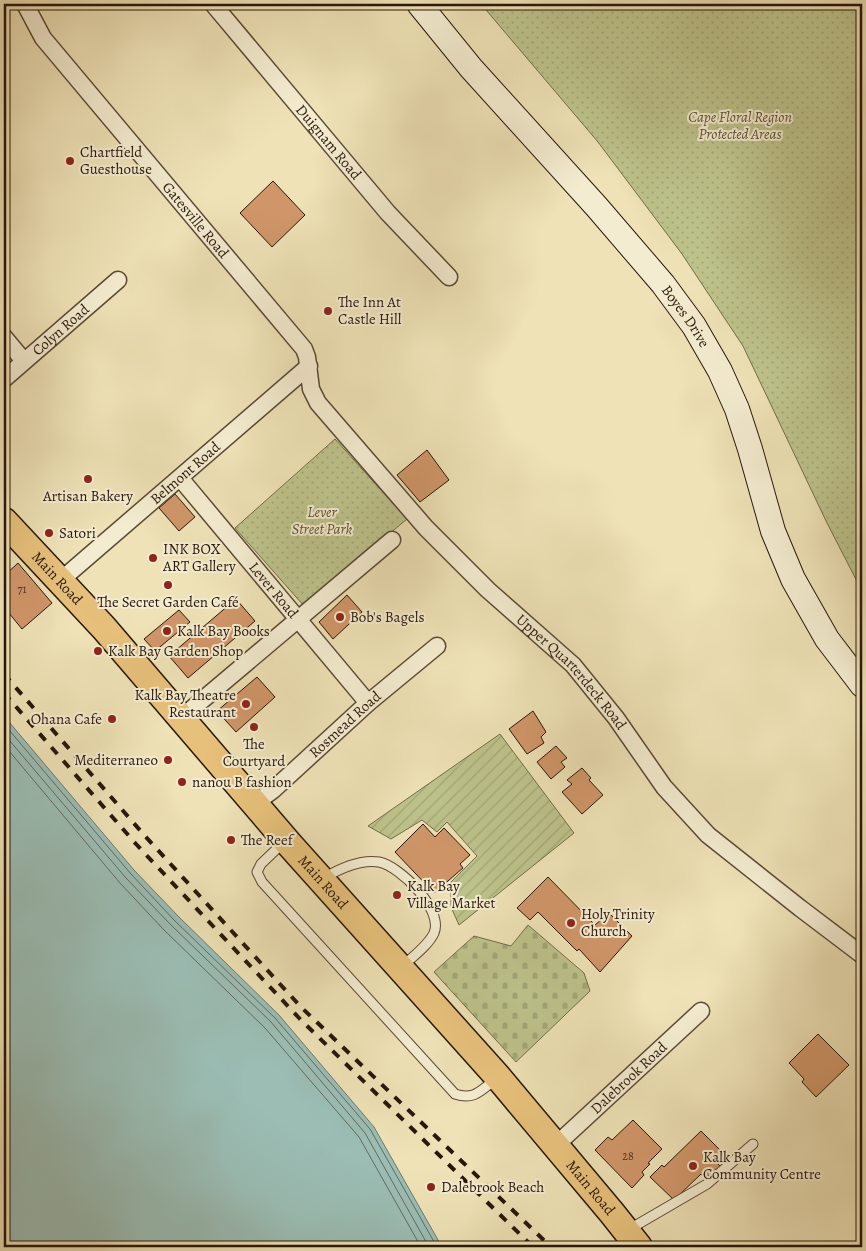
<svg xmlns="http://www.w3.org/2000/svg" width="866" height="1251" viewBox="0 0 866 1251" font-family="Alegreya,serif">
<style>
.cemetery{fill:url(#cemetery-stones);stroke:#726c4a}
.park{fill:url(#park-dots);stroke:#726c4a}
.garden{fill:url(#garden-furrows);stroke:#726c4a}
.water{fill:#9bbdb4;stroke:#6d7a70}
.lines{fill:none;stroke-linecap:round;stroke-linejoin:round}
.shore{stroke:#626a5f;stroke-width:1}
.building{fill:#d09669;stroke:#28160a}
.service-casing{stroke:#5a4935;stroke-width:11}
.minor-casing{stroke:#5a4935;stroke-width:19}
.secondary-casing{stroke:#28160a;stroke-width:26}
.primary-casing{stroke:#28160a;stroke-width:29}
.service{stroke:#f4ecd0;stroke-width:9}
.minor{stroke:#f4ecd0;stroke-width:16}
.secondary{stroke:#f4ecd0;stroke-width:24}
.primary{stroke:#e7c17b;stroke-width:26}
.rail{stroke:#28160a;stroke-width:4;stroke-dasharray:9 9;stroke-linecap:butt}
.poi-dot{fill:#8f2418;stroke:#f4ecd0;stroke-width:2}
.labels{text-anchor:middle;stroke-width:4;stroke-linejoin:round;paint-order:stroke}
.number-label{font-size:12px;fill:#523622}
.park-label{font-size:15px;font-style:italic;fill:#5c5237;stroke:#f4ecd0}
.street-label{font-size:15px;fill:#28160a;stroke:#f4ecd0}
.poi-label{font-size:15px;fill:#28160a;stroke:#f4ecd0;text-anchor:start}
</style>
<defs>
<pattern id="cemetery-stones" width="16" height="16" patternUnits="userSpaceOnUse" patternTransform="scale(1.25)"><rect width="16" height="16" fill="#bdc28b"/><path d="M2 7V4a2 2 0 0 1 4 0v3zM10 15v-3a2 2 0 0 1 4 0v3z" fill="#a2a677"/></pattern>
<pattern id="park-dots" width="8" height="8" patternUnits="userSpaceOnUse" patternTransform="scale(1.25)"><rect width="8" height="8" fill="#bdc28b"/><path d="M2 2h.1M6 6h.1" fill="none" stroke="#a2a677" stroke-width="1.8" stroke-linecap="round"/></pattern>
<pattern id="garden-furrows" width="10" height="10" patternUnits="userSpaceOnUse" patternTransform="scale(1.25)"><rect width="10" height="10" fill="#bdc28b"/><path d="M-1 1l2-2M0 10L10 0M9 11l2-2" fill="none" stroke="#a2a677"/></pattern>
</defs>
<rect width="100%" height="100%" fill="#eee2b6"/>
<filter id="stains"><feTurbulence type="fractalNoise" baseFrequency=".004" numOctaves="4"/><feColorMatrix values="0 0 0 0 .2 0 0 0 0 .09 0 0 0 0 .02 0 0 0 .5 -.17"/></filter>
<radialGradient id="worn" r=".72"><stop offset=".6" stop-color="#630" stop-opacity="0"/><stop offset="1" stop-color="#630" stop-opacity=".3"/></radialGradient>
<path class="cemetery" d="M528,925l56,48 6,18 -74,71 -82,-90 40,-36 37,10z"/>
<path class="park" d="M481,4h381v587l-35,-68 -84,-177 -61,-92 -84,-112z
M335,439l72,80 -103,87 -69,-78z"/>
<path class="garden" d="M500,734l74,99 -115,92 -8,-18v-25l26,-26 -30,-34 -10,10 -15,-12 -31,19 -23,-13z"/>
<path class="water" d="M4,716l130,154 44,46 101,99 95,112 68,120h-438z"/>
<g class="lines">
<path class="shore" d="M4,724l127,150 43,46 101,98 95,111 67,118
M4,734l122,144 44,46 101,98 94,111 64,114
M4,745l116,138 44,47 101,98 94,109 62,110"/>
</g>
<path class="building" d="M273,181l32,34 -33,32 -32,-34z
M427,450l22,30 -29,22 -23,-27z
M175,494l20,23 -16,14 -20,-23z
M18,563l34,40 -30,26 -18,-22v-31z
M347,595l15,17 -29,27 -14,-17z
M236,599l19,22 -67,57 -19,-22z
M179,610l11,12 -35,29 -11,-12z
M257,677l18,20 -39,35 -19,-21z
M533,711l13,21 -5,5 3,6 -17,11 -18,-25z
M556,746l11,12 -6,4 4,5 -14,12 -14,-17z
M582,768l9,10 -2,2 14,15 -21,19 -20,-22 10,-8 -5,-4z
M423,824l12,13 9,-9 26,27 -10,9 3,4 -29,25 -39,-41z
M548,877l47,48 14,-12 23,23 -32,36 -21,-23 -2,2 -39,-39 -8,8 -13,-12z
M818,1034l31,31 -33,32 -14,-15 2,-3 -15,-16z
M633,1120l29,29 -14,14 2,1 -8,8 2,3 -12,13 -37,-38 13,-13 4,3z
M701,1131l25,25 -8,8 3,3 -14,14 -6,-7 -27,26 -24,-23 12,-12 2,2z"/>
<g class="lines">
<g class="service-casing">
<path id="service" d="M285,841l-24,23 -4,8 5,10 193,212c20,7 27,-5 41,-15
M324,878c15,-9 36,-19 55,-16 21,4 65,48 55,71 -6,13 -22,24 -32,34
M628,1230l79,-46 46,-40"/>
</g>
<g class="minor-casing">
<g id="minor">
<path id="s1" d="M25,4l18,34 261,311 3,8 4,32 7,14 108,125 62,62 85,75 43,53 48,69 44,48 92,73 62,47"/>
<path id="s2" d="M213,4l175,209 61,64"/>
<path d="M4,337l20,24"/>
<path id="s3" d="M4,379l114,-99"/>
<path id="s4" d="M180,478l188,225"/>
<path id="s5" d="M61,580l248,-214"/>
<path d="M181,718l211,-178"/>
<path id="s6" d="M254,804l19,-14 95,-87 69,-57"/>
<path id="s7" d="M556,1145l145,-134"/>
</g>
</g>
<g class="secondary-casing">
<g id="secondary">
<path id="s8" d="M419,4l52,64 125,138 67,78 31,42 26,45 17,38 13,40 23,82 20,48 34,60 35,46"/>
</g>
</g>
<g class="primary-casing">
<g id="primary">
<path id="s9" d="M4,521l100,107 186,217 208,232 114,136 27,34"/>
</g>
</g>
<use href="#service" class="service"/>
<use href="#minor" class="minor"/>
<use href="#secondary" class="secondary"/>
<use href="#primary" class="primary"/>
<path class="rail" d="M4,674l141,162 155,170 251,241
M4,693l132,151 164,175 233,228"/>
</g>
<g class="poi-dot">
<circle cx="70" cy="161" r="5"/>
<circle cx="328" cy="311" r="5"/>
<circle cx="88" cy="479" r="5"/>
<circle cx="49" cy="533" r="5"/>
<circle cx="153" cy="558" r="5"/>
<circle cx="168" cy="585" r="5"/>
<circle cx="340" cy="617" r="5"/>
<circle cx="167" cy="631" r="5"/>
<circle cx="98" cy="651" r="5"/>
<circle cx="246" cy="704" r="5"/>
<circle cx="112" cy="719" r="5"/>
<circle cx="254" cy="727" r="5"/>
<circle cx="168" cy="760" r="5"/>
<circle cx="182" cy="782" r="5"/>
<circle cx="231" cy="840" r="5"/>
<circle cx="397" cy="895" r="5"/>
<circle cx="571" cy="923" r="5"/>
<circle cx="693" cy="1166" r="5"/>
<circle cx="431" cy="1187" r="5"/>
</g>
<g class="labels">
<g class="number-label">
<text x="22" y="593">71</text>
<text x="628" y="1160">28</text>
</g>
<g class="park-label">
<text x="740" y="122">Cape Floral Region<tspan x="740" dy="17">Protected Areas</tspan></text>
<text x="322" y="517">Lever<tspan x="322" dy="17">Street Park</tspan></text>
</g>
<g class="street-label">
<text dy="5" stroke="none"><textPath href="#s2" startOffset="180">Duignam Road</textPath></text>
<text dy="5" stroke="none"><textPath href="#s1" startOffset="276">Gatesville Road</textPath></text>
<text dy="5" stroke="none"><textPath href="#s8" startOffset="411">Boyes Drive</textPath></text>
<text dy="5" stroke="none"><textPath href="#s3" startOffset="75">Colyn Road</textPath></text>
<text dy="5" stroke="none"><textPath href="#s5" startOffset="164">Belmont Road</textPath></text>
<text dy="5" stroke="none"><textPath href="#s9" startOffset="78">Main Road</textPath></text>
<text dy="5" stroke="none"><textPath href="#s4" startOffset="146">Lever Road</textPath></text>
<text dy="5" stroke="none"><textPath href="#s1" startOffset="871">Upper Quarterdeck Road</textPath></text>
<text dy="5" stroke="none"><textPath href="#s6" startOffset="121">Rosmead Road</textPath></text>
<text dy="5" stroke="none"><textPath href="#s9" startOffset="482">Main Road</textPath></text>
<text dy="5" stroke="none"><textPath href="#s7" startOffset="99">Dalebrook Road</textPath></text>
<text dy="5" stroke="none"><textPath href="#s9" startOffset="888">Main Road</textPath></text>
</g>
<g class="poi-label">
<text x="80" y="157">Chartfield<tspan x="80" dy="17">Guesthouse</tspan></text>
<text x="338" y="307">The Inn At<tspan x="338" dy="17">Castle Hill</tspan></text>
<text x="88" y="501" text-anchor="middle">Artisan Bakery</text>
<text x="59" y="538">Satori</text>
<text x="163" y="554">INK BOX<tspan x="163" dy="17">ART Gallery</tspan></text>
<text x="168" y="607" text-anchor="middle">The Secret Garden Café</text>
<text x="350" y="622">Bob's Bagels</text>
<text x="177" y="636">Kalk Bay Books</text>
<text x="108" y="656">Kalk Bay Garden Shop</text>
<text x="236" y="700" text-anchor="end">Kalk Bay Theatre<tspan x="236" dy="17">Restaurant</tspan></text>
<text x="102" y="724" text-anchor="end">Ohana Cafe</text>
<text x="254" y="749" text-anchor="middle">The<tspan x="254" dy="17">Courtyard</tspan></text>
<text x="158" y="765" text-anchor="end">Mediterraneo</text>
<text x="192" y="787">nanou B fashion</text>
<text x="241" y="845">The Reef</text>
<text x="407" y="891">Kalk Bay<tspan x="407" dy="17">Village Market</tspan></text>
<text x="581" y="919">Holy Trinity<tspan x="581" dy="17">Church</tspan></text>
<text x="703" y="1162">Kalk Bay<tspan x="703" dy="17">Community Centre</tspan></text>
<text x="441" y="1192">Dalebrook Beach</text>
</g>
</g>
<rect width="866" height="1251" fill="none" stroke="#eee2b6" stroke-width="20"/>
<rect x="5" y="5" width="856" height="1241" fill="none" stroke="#28160a" stroke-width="2.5"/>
<rect x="10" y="10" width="846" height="1231" fill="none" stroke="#28160a"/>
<rect width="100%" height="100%" filter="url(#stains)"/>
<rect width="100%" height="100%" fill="url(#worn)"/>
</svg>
